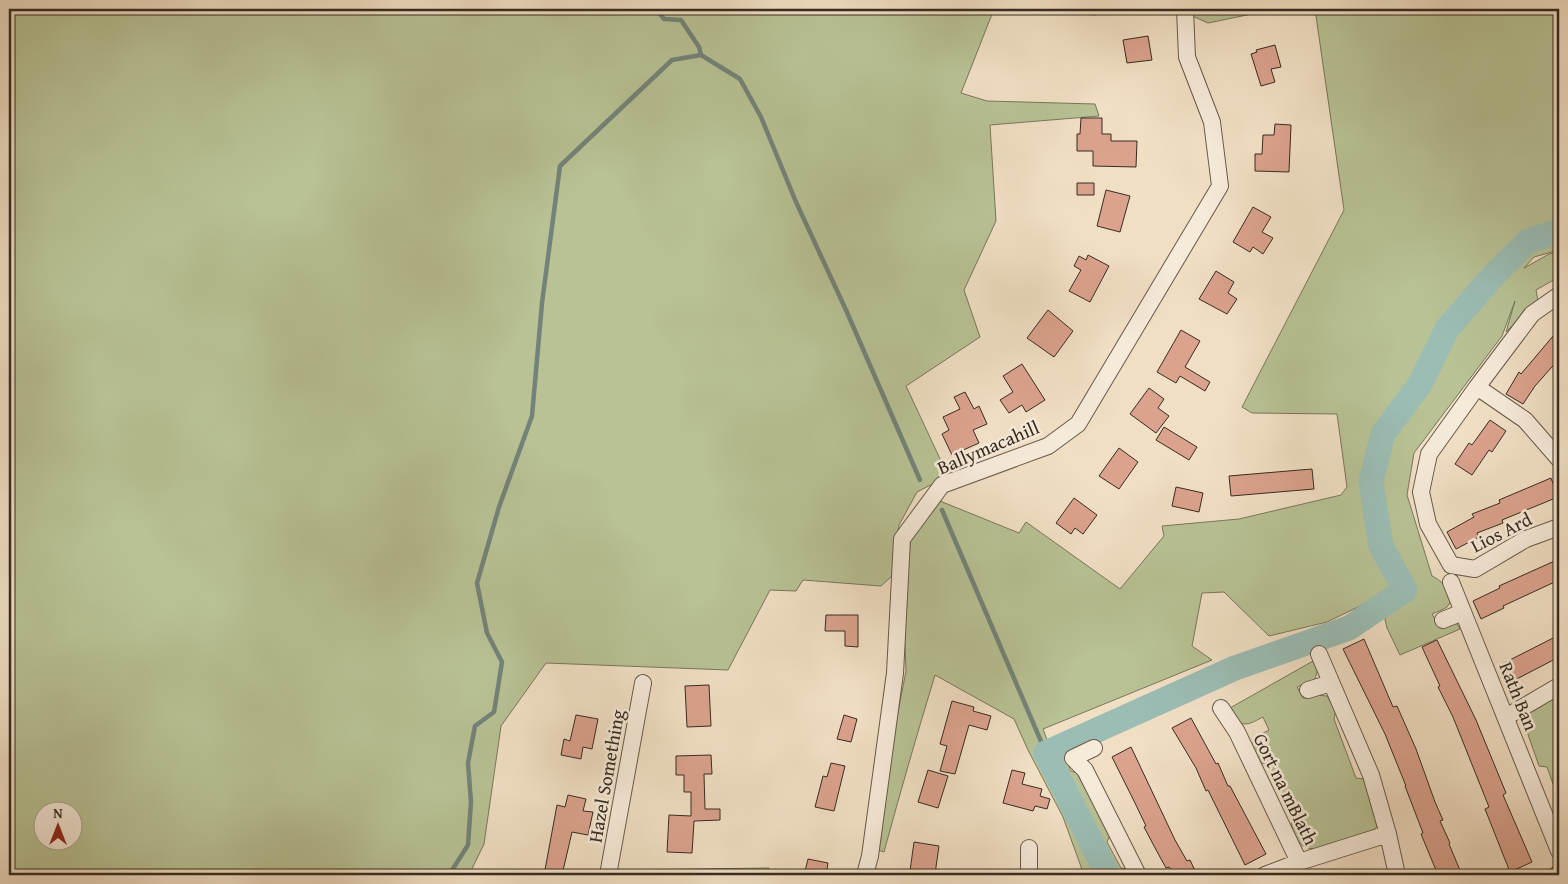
<svg xmlns="http://www.w3.org/2000/svg" width="1568" height="884" viewBox="0 0 1568 884" font-family="'Gentium Book Plus',serif">
<style>
.green{fill:#b8c295;stroke:#78775b;fill-rule:evenodd}
.lines{fill:none;stroke-linecap:round;stroke-linejoin:round}
.stream{stroke:#738379;stroke-width:4.5}
.river{stroke:#9bbdb4;stroke-width:25}
.building{fill:#dba28d;stroke:#372c21}
.minor-casing{stroke:#66594a;stroke-width:18}
.minor{stroke:#f6ead9;stroke-width:16}
.labels{text-anchor:middle;stroke-width:5;stroke-linejoin:round;paint-order:stroke}
.street-label{font-size:19px;fill:#372c21;stroke:#f6ead9}
</style>
<rect width="100%" height="100%" fill="#f1dfc4"/>
<filter id="stains"><feTurbulence type="fractalNoise" baseFrequency=".004" numOctaves="4"/><feColorMatrix values="0 0 0 0 .2 0 0 0 0 .09 0 0 0 0 .02 0 0 0 .5 -.17"/></filter>
<radialGradient id="worn" r=".72"><stop offset=".6" stop-color="#630" stop-opacity="0"/><stop offset="1" stop-color="#630" stop-opacity=".3"/></radialGradient>
<path class="green" d="M9,9h985l-33,84 26,8 108,3 4,12 -109,9 6,96 -32,69 16,47 -74,49 42,90 -31,16 -18,33 -7,51 -11,10 -78,-6 -7,11 -26,-1 -42,80 -182,-7 -45,63 -17,118 -15,31h-431l-29,-3zM42,812h30v30h-30z
M1073,9h74l-54,6z
M1177,9h99l-68,14z
M1315,9h244v241l-25,7 -10,11 25,-14 10,-2v25l-23,13 2,11 -32,31 9,-31 -13,35 -88,117 -7,42 25,81c9,4 26,19 15,31 -4,3 -11,5 -15,7l8,14 11,-5 6,1 3,5 -60,26 -13,-27 -3,-13 15,-7 -8,-17 -64,31 -58,14 -45,-44 -22,1 -10,53 20,14 -169,69 10,27 56,119h-25l-21,-58 -35,-67 -14,-31 -79,-44c-18,59 -35,118 -51,177l-6,-2 9,-81 19,-98 -3,-71 8,-64 29,-35 79,32 7,-11 94,67 44,-53 -2,-10 77,-7 102,-24 6,-8 -10,-73 -85,-1 -10,-6 102,-197z
M1313,661l5,7 -3,11 -18,8 6,11 14,-3 10,1 9,14 -2,9 22,59 8,1 14,39 -1,9 -7,6 -54,16c-18,0 -19,-10 -25,-25l3,-5 -27,-55 -8,-1 -8,-14 3,-11 15,-8 -6,-13c-12,6 -16,10 -28,4l-5,-13z
M1559,694v107l-12,-34 -8,-1 -15,-43 8,-14z
M1100,736l1,3 -36,19 6,13 6,2 33,62 -3,7 14,26 7,1 3,6h-19l-54,-120z
M769,868l-2,7h-144l1,-5z"/>
<g class="lines">
<path class="stream" d="M656,9l8,10 17,1 18,27 2,8
M942,510l104,243
M449,875l19,-30 3,-43 -3,-39 7,-37 19,-14 8,-50 -15,-29 -10,-50 22,-76 33,-91 10,-113 18,-137 112,-106 29,-5 39,24 21,38 35,85 50,108 74,170"/>
<path class="river" d="M1108,875l-62,-122 189,-85 114,-40 56,-38 -24,-44 -10,-64 12,-48 37,-50 27,-55 46,-53 35,-35 31,-10"/>
</g>
<path class="building" d="M1148,36l4,24 -25,3 -4,-23z
M1275,45l6,22 -10,2 4,13 -14,4 -10,-32 6,-2 -1,-2z
M1081,118h21v16h9v7h26l-1,26 -43,-1v-15h-16v-17h3z
M1275,124l16,1 -2,47 -34,-1v-17h7l1,-19h11z
M1077,183h17v12h-17z
M1106,190l24,6 -10,36 -23,-6z
M1253,207l18,10 -9,15 11,6 -10,16 -10,-7 -3,5 -17,-10z
M1088,255l21,11 -19,36 -21,-11 12,-21 -7,-4 5,-10 7,4z
M1216,271l18,11 -6,11 9,6 -10,15 -28,-15z
M1048,310l25,21 -19,26 -27,-19z
M1559,329v30l-24,27 -12,18 -17,-10 13,-22 2,2z
M1181,330l19,11 -15,26 25,15 -5,9 -25,-15 -4,7 -19,-11z
M1022,364l23,36 -19,12 -4,-7 -13,8 -9,-13 13,-8 -10,-16z
M1149,388l15,11 -6,9 11,8 -13,17 -26,-19z
M965,392l9,17 5,-3 8,18 -14,6 6,13 -27,12 -10,-21 7,-4 -6,-13 17,-8 -6,-12z
M1490,420l16,11 -14,21 -3,-2 -17,25 -17,-11 14,-21 3,2z
M1164,427l33,20 -8,13 -33,-20z
M1119,448l19,14 -19,27 -20,-13z
M1312,469l2,20 -83,7 -2,-20z
M1551,478l7,19 -56,23 1,3 -26,10 2,4 -23,12 -9,-17 27,-15 -2,-3 28,-11 -1,-3z
M1176,487l27,6 -4,19 -27,-6z
M1074,498l23,17 -14,19 -8,-6 -4,6 -15,-11z
M1559,559v21l-56,26 1,2 -23,11 -8,-18 27,-13 -1,-2z
M826,615h32v32l-13,-1v-15h-20z
M1559,635v22l-48,25 -9,-18z
M1364,639l29,68 4,-1 19,43 19,53 8,18 -3,1 10,22 -1,1 13,31h-24l-17,-41 2,-1 -18,-47h1l-21,-52 -42,-85z
M1437,640l39,80 30,73 -3,2 29,67 -22,10 -25,-63 4,-2 -36,-90 -15,-30 2,-1 -18,-39z
M709,685l2,41 -24,1 -2,-41z
M952,701l22,6 -1,4 18,5 -4,14 -18,-5 -14,49 -15,-3 7,-25 -7,-2z
M576,715l22,4 -6,30 -9,-2 -2,12 -20,-4 3,-16 6,2z
M844,715l13,4 -6,23 -14,-3z
M1191,718l25,46 2,-1 10,23h2l36,68 -21,11 -37,-75 -2,1 -10,-23 -24,-40z
M1131,747l44,93 12,21 3,-1 7,15h-23l-5,-8 -3,1 -12,-22 -10,-19 2,-1 -11,-23 -23,-46z
M711,755l1,19h-8l1,35h15v11l-26,1 -2,32 -25,-1 2,-37 22,1v-24h-7v-17h-8v-19z
M831,763l14,3 -11,45 -19,-4 8,-31 4,1z
M928,770l20,6 -10,32 -20,-6z
M1012,770l13,3 -3,11 20,5 -2,7 10,3 -3,10 -12,-3 -2,5 -30,-8z
M568,795l18,4 -3,12 10,1 -5,23 -16,-3 -10,43h-18l13,-70 8,2z
M914,842l25,4 -4,28 -25,-3z
M808,859l20,4 -2,12h-22z"/>
<g class="lines">
<g class="minor-casing">
<path id="minor" d="M1559,295l-27,19 -55,73 48,33 34,39
M1477,387l-48,67 -8,38 7,32 23,41 24,4 51,-30 33,-12
M1451,582l108,269
M1443,620l20,-8
M1319,654l52,121 17,59
M1308,690l23,-7
M1221,708l16,24 62,130
M1506,717l53,-31
M1094,748l-21,10 12,12 53,105
M1029,848v27
M608,875l35,-192
M865,875l5,-19 25,-183 7,-134 40,-54 106,-39 30,-22 142,-238 -8,-64 -25,-65 -2,-48
M1265,875l34,-13 89,-28 9,41
M1556,875l3,-1"/>
</g>
<use href="#minor" class="minor"/>
</g>
<g class="labels">
<g class="street-label">
<text transform="translate(988 447) rotate(-23)" y="7">Ballymacahill</text>
<text transform="translate(1501 532) rotate(-27)" y="7">Lios Ard</text>
<text transform="translate(1519 696) rotate(68)" y="7">Rath Ban</text>
<text transform="translate(606 776) rotate(-80)" y="7">Hazel Something</text>
<text transform="translate(1286 789) rotate(64)" y="7">Gort na mBlath</text>
</g>
</g>
<rect width="1568" height="884" fill="none" stroke="#f1dfc4" stroke-width="30"/>
<rect x="10" y="10" width="1548" height="864" fill="none" stroke="#372c21" stroke-width="2.5"/>
<rect x="15" y="15" width="1538" height="854" fill="none" stroke="#372c21"/>
<g transform="translate(58 826)"><circle r="24" fill="#f6ead9" stroke="#aa9e8f"/>
<path d="M0-4L9 19L0 12L-9 19Z" fill="#8f2418"/>
<text y="-8" font-size="14" font-weight="bold" text-anchor="middle" fill="#372c21">N</text>
</g>
<rect width="100%" height="100%" filter="url(#stains)"/>
<rect width="100%" height="100%" fill="url(#worn)"/>
</svg>
